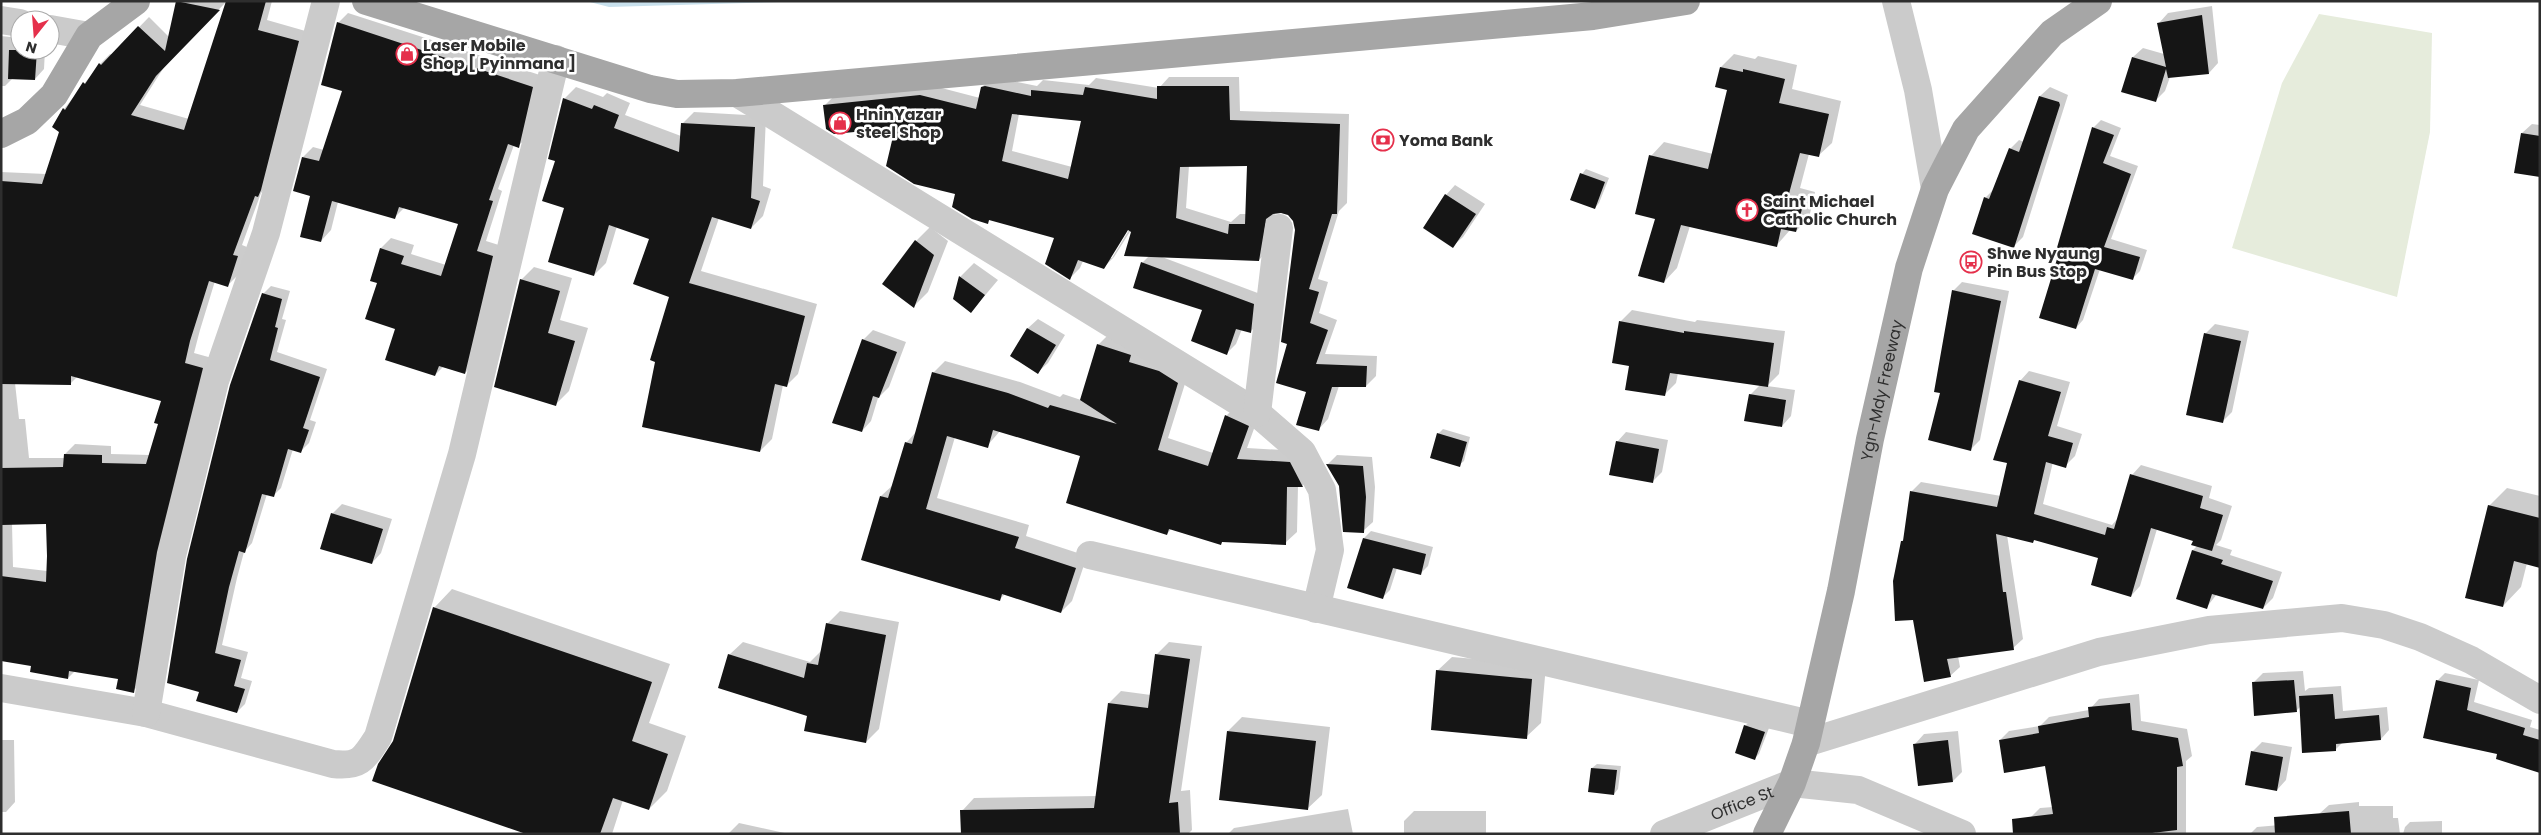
<svg xmlns="http://www.w3.org/2000/svg" width="2541" height="835" viewBox="0 0 2541 835" font-family="Poppins,sans-serif">
<style>
.green{fill:#e6ecdc}
.water{fill:#c8e0ec}
.shadow{fill:#0003;fill-rule:evenodd}
.building{fill:#151515;fill-rule:evenodd}
.lines{fill:none;stroke-linecap:round;stroke-linejoin:round}
.minor{stroke:#cbcbcb;stroke-width:28}
.major{stroke:#a6a6a6;stroke-width:28}
.labels{text-anchor:middle;stroke-width:5;stroke-linejoin:round;paint-order:stroke}
.poi-label{font-size:16px;font-weight:bold;fill:#2e2e2e;stroke:#fff;text-anchor:start}
.street-label{font-size:16px;fill:#2e2e2e;stroke:#fff}
</style>
<rect width="100%" height="100%" fill="#fff"/>
<path class="green" d="M2319,14l113,19 -2,99 -33,165 -165,-49 50,-165z"/>
<path class="water" d="M586,1h228l-205,6z"/>
<path class="shadow" d="M177,1h50l-61,63 -26,41 49,14 38,-118h45l-5,19 42,12 -41,154 -7,7 -19,52 5,2 -9,28 -10,10 -13,-4 -15,49 -6,23 18,5 -69,323 -10,10 -14,-13 -44,-7 -7,7 -36,-13 -31,-5v-488l45,2 15,-43 3,-22 36,-45 10,-10 2,1 37,-38 20,20zM78,376l84,24 -2,23 -10,32 -39,-1v-8l-36,-2 -10,10v4h-36l-4,-39h-6l-4,-36 55,1zM12,523h35v48l-34,-4z
M2212,6l6,57 -9,10 -39,4 -5,14 -10,10 -22,-44 10,-9 21,6 -5,-31 9,-10z
M348,13l195,63 -14,60 -11,10 -4,-1 -16,44 4,2 -16,50 16,5 -27,117 -10,10 -22,-6 -8,8 -38,-47 -18,-45 -8,-3 10,-32 10,-10 23,7 -3,9 35,11 13,-42 -54,-16 -10,10 -57,-15 -7,28 -10,11 -18,-84 10,-10 11,3 19,-60 -5,-67z
M1,36l19,2v12h25l-1,19 -9,10 -22,-1 -8,8h-4z
M1734,54l21,5 3,-3 39,9 -5,24 49,12 -9,42 -14,13 -9,-2 -9,34 15,4 -6,26 -13,13 -6,-1 -14,16 -86,-20 -13,42 -13,14 -13,-126 13,-14 49,12 15,-65 -7,-22z
M992,77l45,9 6,-6 46,5 7,-7 63,10 10,-11h70l1,34 109,3 -2,89 -8,8 -21,68 10,3 -9,31 18,7 -12,34 52,2 -1,20 -10,10h-27l-11,33 -10,11 -10,-39 -19,-48 7,-113 -2,-9 -5,-7 -14,-2 -6,37 -10,11 -97,-3 101,38 -3,27 -10,10 -8,-3 -6,15 -9,9 -23,-43 -70,-23 9,-25 6,-6 -16,-25 -2,-1 -17,27 -10,10 -21,-6 -3,7 -10,10 -14,-41 -66,-18 -2,3 -31,-29 -60,-66 -72,-22 10,-10 95,-10 50,13 2,-11zM1019,114l63,5 -10,48 -60,-16zM1248,164l-1,50h-7l-9,8 -45,-14 3,-42zM1130,224l2,1 -20,33h-3z
M576,87l27,10 4,-4 23,10 -5,12 56,21 1,-12 12,-12 72,4 -3,70 8,3 -8,27 -12,12 -32,-10 -18,53 116,33 -19,70 -12,12 -3,-1 -11,54 -12,12 -90,-155 -19,-57 -34,-13 -11,37 -12,12 -29,-68 -9,-47 8,-61z
M2050,87l18,8 -45,142 -9,9 -29,-48 9,-9 16,-40 9,-9 5,2 16,-46z
M2101,120l20,8 -11,28 28,10 -27,73 36,11 -7,21 -7,7 -33,-9 -17,51 -7,8 -17,-70h-3l38,-131z
M2532,124l8,1v51l-18,-43z
M1586,169l23,9 -10,25 -4,5 -13,-34z
M1455,185l30,19 -22,33 -10,9 -7,-51z
M930,227l18,14 -20,51 -14,14 2,-65z
M974,263l24,17 -27,32 -17,-13 6,-22z
M534,267l38,11 -12,42 28,8 -19,63 -13,13 -35,-124z
M1962,282l47,9 -29,149 -9,9 -30,-57 12,-101z
M271,286l19,5 -8,28 4,1 -9,32 50,17 -17,51 6,2 -7,21 -8,8 -8,-2 -12,39 -8,8 -6,-2 -15,49 -8,9 -7,26 -15,67 26,7 -7,26 11,3 -7,23 -8,8 -37,-21 63,-397z
M1632,310l63,12 2,-2 88,11 -6,43 -12,12 28,4 -4,26 -9,10 -32,-31 10,-10 -82,-12 -2,10 -12,12 -34,-30 -10,-43z
M1038,319l27,16 -17,28 -10,9 -27,-17 17,-27z
M2215,324l34,7 -17,81 -10,10 -17,-88z
M873,330l33,12 -17,45 -11,11 -7,23 -9,10 1,-91z
M1110,333l79,38 -21,67 45,15 14,-38 11,-11 21,11 -12,33 54,3 12,24 -11,11h-4l-1,46 -12,11 -62,-2 -3,3 -48,-16 -5,6 -86,-78 -81,-25 -13,15 -32,-9 -18,61 92,27 -3,11 61,20 -15,45 -11,11 -56,-18 -6,6 -118,-104 12,-11 13,-42 10,-11 17,-59 12,-12 75,21 40,15 3,-3 18,6 17,-55z
M2029,371l41,11 -13,44 25,8 -7,22 -10,10 -12,-4 -10,42 69,21 6,-7 14,-43 9,-10 71,21 -3,12 23,8 -11,34 -5,5 16,5 -2,5 52,17 -9,26 -10,10 -46,-14 -11,14 -13,-58 5,-5 -4,-5 -37,-11 -17,57 -9,10 -31,-39 -64,-18 -3,2 -26,-6 16,104 -10,9 -55,8 2,11 -10,9 -36,-57 -12,-78 2,-2 7,-47 10,-10 80,14 8,-34 11,-81z
M1443,429l27,8 -6,24 -5,4 -21,-31z
M1626,432l42,8 -6,32 -9,9 -36,-39z
M1337,455l35,2 3,30 -2,35 -10,9 -35,-67z
M2507,488l33,8v70l-13,-3 -6,24 -18,19 -14,-100z
M342,504l50,15 -11,34 -9,10 -40,-49z
M1371,531l62,16 -5,19 -8,8 -23,-6 -7,22 -7,7 -19,-59z
M452,589l218,75 -21,59 37,13 -19,55 -18,18 -26,-9 -11,34h-82l-136,-92 40,-134z
M840,611l59,11 -20,107 -13,13 -137,-87 14,-13 67,20 12,-12 5,-26z
M1169,642l33,4 -21,145 9,-1 2,40 -4,4h-226v-23l12,-13 123,-2 12,-93 12,-12 30,4 5,-40z
M1452,657l94,8 -5,58 -15,14 -89,-66z
M2303,671l2,20 4,-3 32,-2 2,25 44,-4 2,23 -8,9 -38,3 -7,7 -35,-43 -5,5 -43,-28 10,-10z
M2445,673l34,7 -5,22 58,18 -2,7 10,3v42l-41,-19 -62,-72z
M2139,694l2,27 46,8 5,27 -6,5v73h-30v-3l-126,-13 10,-10 13,-1 -7,-42 -46,-25 9,-9 31,-5 9,-9 40,-7 10,-11z
M1242,717l88,10 -8,68 -15,14 -79,-78z
M1750,721l19,7 -10,26 -4,4 -10,-32z
M1958,731l4,41 -9,9 -38,-37 9,-10z
M1,740h13l1,62 -9,10h-5z
M2262,742l30,5 -6,33 -9,10 -25,-38z
M1597,764l24,2 -3,23 -4,5 -22,-26z
M2359,802v4h34v12h5l2,16h-80l-1,-20 10,-9z
M1348,809l5,25h-125l6,-6z
M1414,811h72v23h-82v-13z
M2442,821v13h-39l2,-7 5,-5z
M739,823l50,11h-61z
M2280,825l1,9h-31l7,-7z"/>
<path class="building" d="M176,1l44,9 -64,66 -25,39 53,15 42,-129h40l-8,29 41,11 -38,149 -3,7 -3,-1 -22,59 5,1 -10,31 -19,-6 -19,60 -5,22 18,5 -46,184 -23,141 -18,-4 2,-10 -49,-8 -1,8 -38,-7 1,-6 -30,-5v-85l45,6 1,-26 -1,-32 -45,1v-57l62,-1 1,-13 38,1v8l44,1 12,-40 -4,-1 7,-22 -90,-25v9l-70,-1v-203l41,3 17,-52 -7,-5 11,-19 2,2 18,-28 2,2 14,-21 2,2 37,-39 27,25z
M2202,15l7,59 -41,4 -2,-9 -10,33 -35,-10 11,-35 34,10 -9,-44z
M337,22l196,65 -14,61 -11,-4 -19,56 4,1 -16,50 16,5 -28,118 -26,-8 -4,10 -50,-16 10,-31 -30,-10 12,-36 -7,-2 10,-33 24,8 -3,8 40,12 17,-52 -59,-17 -4,12 -63,-18 -11,41 -21,-5 10,-41 -17,-5 9,-34 17,4 23,-70 -21,-6z
M9,50h28l-2,30 -27,-1z
M1720,67l23,5v-3l42,10 -6,24 50,11 -10,43 -19,-4 -13,48 16,4 -7,27 -15,-3 -4,18 -96,-22 -17,58 -26,-7 17,-57 -20,-5 14,-59 59,14 19,-79 -12,-3z
M985,86l46,10v-6l52,5 2,-8 72,12v-13h72l1,34 110,4 -3,90h-5l-23,75 10,3 -9,31 18,7 -12,34 51,2 -1,21h-34l-13,44 -23,-6 10,-33 -30,-9 11,-39 -6,-2 14,-112 -2,-9 -5,-6 -7,-2 -8,1 -7,5 -7,42 -135,-5 7,-24 -3,-2 -24,39 -26,-9 -8,20 -25,-16 9,-26 -65,-18 -1,4 -16,-5 -20,-12 3,-13 -41,-10 -28,-18 9,-38 -61,6 -8,-5 -3,-24 97,-10 56,14 5,-22zM1012,114l69,7 -13,58 -66,-18zM1247,166l-2,58h-16l-1,10 -52,-16 4,-51z
M2039,96l20,6 1,3 -46,143 -42,-14 12,-37 5,2 20,-51 10,4z
M563,98l29,11 2,-4 25,10 -5,13 65,24 2,-29 74,4 -4,71 9,3 -9,28 -39,-12 -23,66 116,33 -18,71 -12,-3 -15,68 -118,-25 13,-65 -5,-2 19,-63 -36,-13 16,-45 -40,-14 -15,51 -46,-14 16,-54 -22,-7 13,-40 -7,-2z
M2092,127l22,8 -11,28 28,11 -27,73 36,10 -7,23 -38,-11 -19,60 -37,-11 18,-59 -3,-1z
M2521,133l19,3v41l-26,-4z
M1580,173l25,9 -10,27 -25,-9z
M1445,194l31,20 -23,34 -30,-20z
M915,240l19,15 -20,53 -32,-24z
M1141,262l113,42 -3,29 -15,-4 -9,26 -36,-14 11,-31 -69,-22z
M959,276l26,19 -14,18 -18,-14z
M520,279l40,12 -12,42 27,8 -19,65 -62,-19z
M1952,290l49,11 -30,150 -43,-11 12,-47 -6,-1z
M262,293l20,6 -7,28 3,1 -8,32 50,17 -17,51 6,2 -8,23 -13,-4 -14,48 -12,-3 -17,59 -6,-2 -10,36 -14,66 26,7 -7,26 11,3 -8,24 -41,-12 3,-9 -32,-9 20,-124 43,-174z
M1619,321l65,12v-2l90,12 -6,44 -98,-14 -5,23 -40,-6 4,-24 -17,-3z
M1027,328l29,17 -18,29 -28,-18z
M2204,333l37,8 -18,82 -37,-8z
M862,339l35,13 -18,46 -6,-2 -11,36 -30,-9z
M1097,344l34,11 -2,7 30,9 19,12 -20,67 50,16 17,-51 24,11 -12,33 53,3 13,25h-16l-1,58 -64,-3 -1,3 -52,-16 -2,6 -101,-32 14,-47 -87,-26 -5,18 -41,-12 -21,73 93,28 -4,11 61,20 -15,45 -59,-19 -2,7 -139,-41 19,-64 8,2 17,-56 7,2 20,-72 76,21 40,15 2,-3 67,19 -37,-24z
M2019,380l42,12 -13,44 25,7 -7,25 -20,-6 -12,52 71,21 2,-8 7,2 16,-55 73,22 -3,12 23,7 -11,36 -21,-6 2,-4 -42,-13 -20,69 -40,-12 7,-27 -64,-18 -1,3 -37,-9 7,58h3l8,58 -67,9 4,18 -27,5 -11,-62 -18,1 -2,-40 8,-40h2l7,-50 87,16 10,-44 -14,-3z
M1749,394l37,6 -4,27 -38,-6z
M1437,433l30,9 -7,25 -30,-9z
M1616,441l43,8 -6,34 -44,-8z
M1326,464l37,2 3,31 -2,36 -21,-1 -4,-46z
M2488,505l52,13v50l-26,-7 -11,46 -38,-9z
M331,513l52,16 -11,35 -52,-15z
M1363,538l63,16 -5,21 -28,-7 -10,31 -36,-11z
M2192,550l31,10 -2,4 52,17 -10,28 -51,-15 -5,15 -31,-10z
M433,607l219,75 -20,59 36,13 -19,56 -36,-12 -13,36h-74l-154,-53 6,-17 15,-23z
M826,623l60,12 -20,108 -62,-12 3,-15 -89,-28 10,-34 76,24 3,-15 11,2z
M1155,654l35,5 -21,144 9,-1 2,32h-219l-1,-24 134,-2 14,-105 40,5z
M1436,670l96,9 -5,60 -96,-9z
M2294,680l3,32 -43,4 -2,-34z
M2436,680l35,8 -4,22 58,18 -2,7 17,5v33l-44,-14 1,-5 -74,-16z
M2333,694l2,25 44,-4 2,25 -45,4v7l-34,2 -3,-57z
M2130,703l2,27 46,8 5,28 -6,1v63l-33,4h-131l-1,-15 41,-5 -8,-48 -41,7 -5,-33 40,-7 -1,-7 51,-9 -1,-10z
M1744,725l21,7 -10,28 -20,-7z
M1227,731l89,10 -8,69 -89,-10z
M1948,740l5,42 -35,4 -5,-42z
M2251,751l32,6 -6,34 -32,-6z
M1591,768l26,2 -3,25 -26,-3z
M2349,811l2,23h-76l-1,-17z"/>
<g class="lines">
<g class="minor">
<path d="M1896,1l22,89 17,99"/>
<path d="M1,20l19,3"/>
<path d="M50,29l39,7"/>
<path d="M737,93l520,320 45,39 20,38 8,60 -14,59"/>
<path d="M1257,413l22,-185"/>
<path d="M1090,555l720,169"/>
<path d="M1,688l145,25 187,51c27,3 31,-5 45,-27l84,-283 94,-395"/>
<path d="M146,713l26,-157 43,-175 51,-148 60,-232"/>
<path d="M1806,743l293,-91 110,-22 133,-12 42,7 36,12 51,23 69,40"/>
<path id="s1" d="M1664,834l128,-51 66,7 104,44"/>
</g>
<g class="major">
<path d="M366,1l284,88 27,5 60,-1 856,-77 93,-15"/>
<path d="M1,134l26,-13 27,-26 35,-59 47,-35"/>
<path id="s2" d="M1767,834l25,-51 14,-40 35,-152 29,-152 39,-171 26,-79 31,-60 86,-96 46,-32"/>
</g>
</g>
<defs>
<g id="shop-ring" transform="scale(1.125)"><circle r="9.5" fill="#fff" stroke="#e5304b" stroke-width="1.5"/><path d="M-5-2.5h2.3a2.7 3.5 0 0 1 5.4 0H5L5.5 6h-11ZM-1.5-2.5h3a1.5 2.3 0 0 0-3 0Z" fill="#e5304b"/></g>
<g id="bank-ring" transform="scale(1.125)"><circle r="9.5" fill="#fff" stroke="#e5304b" stroke-width="1.5"/><path d="M-6-4H6V4H-6ZM0-2.3a2.3 2.3 0 1 0 0 4.6a2.3 2.3 0 1 0 0-4.6Z" fill="#e5304b"/></g>
<g id="church-ring" transform="scale(1.125)"><circle r="9.5" fill="#fff" stroke="#e5304b" stroke-width="1.5"/><path d="M-1.2-6h2.4v3.5h3.3v2.4h-3.3V6h-2.4V-.1h-3.3v-2.4h3.3Z" fill="#e5304b"/></g>
<g id="bus-ring" transform="scale(1.125)"><circle r="9.5" fill="#fff" stroke="#e5304b" stroke-width="1.5"/><path d="M-5-6H5V4H4V6H2V4H-2V6H-4V4H-5ZM-3.5-4V0h7V-4ZM-3.5 1.2v1.5H-2V1.2ZM2 1.2v1.5H3.5V1.2Z" fill="#e5304b"/></g>
</defs>
<g fill-rule="evenodd">
<use href="#shop-ring" x="407" y="54"/>
<use href="#shop-ring" x="840" y="123"/>
<use href="#bank-ring" x="1383" y="140"/>
<use href="#church-ring" x="1747" y="210"/>
<use href="#bus-ring" x="1971" y="262"/>
</g>
<g class="labels">
<g class="poi-label">
<text x="423" y="51">Laser Mobile<tspan x="423" dy="18">Shop [ Pyinmana ]</tspan></text>
<text x="856" y="120">HninYazar<tspan x="856" dy="18">steel Shop</tspan></text>
<text x="1399" y="146">Yoma Bank</text>
<text x="1763" y="207">Saint Michael<tspan x="1763" dy="18">Catholic Church</tspan></text>
<text x="1987" y="259">Shwe Nyaung<tspan x="1987" dy="18">Pin Bus Stop</tspan></text>
</g>
<g class="street-label">
<text dy="6" stroke="none"><textPath href="#s2" startOffset="460">Ygn-Mdy Freeway</textPath></text>
<text dy="6" stroke="none"><textPath href="#s1" startOffset="84">Office St</textPath></text>
</g>
</g>
<rect width="2541" height="835" fill="none" stroke="#2e2e2e" stroke-width="5"/>
<g transform="translate(35 35) rotate(197)"><circle r="24" fill="#ffffff" stroke="#ababab"/>
<path d="M0-4L9 19L0 12L-9 19Z" fill="#e5304b"/>
<text y="-8" font-size="14" font-weight="bold" text-anchor="middle" fill="#2e2e2e">N</text>
</g>
</svg>
